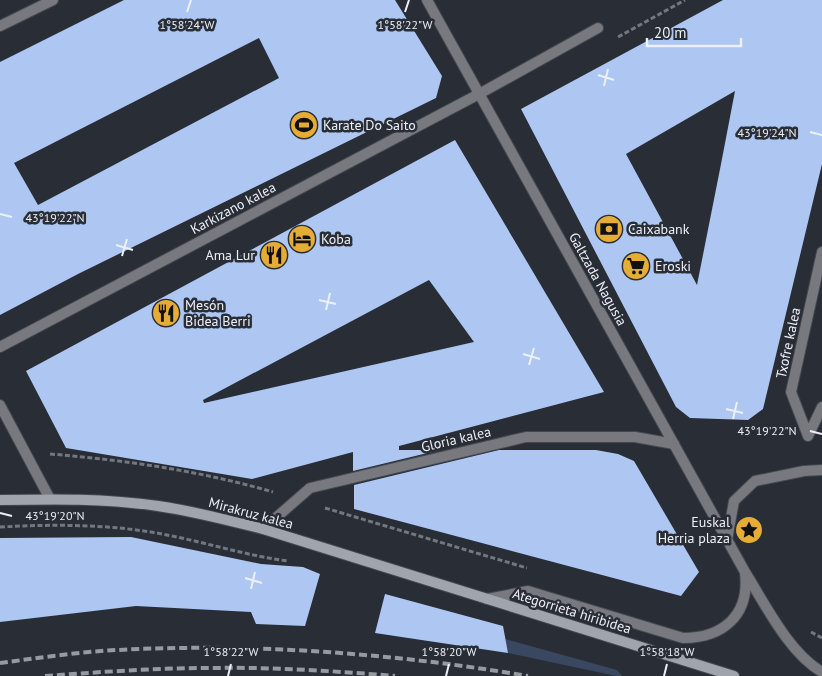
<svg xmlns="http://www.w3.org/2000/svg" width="822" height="676" viewBox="0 0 822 676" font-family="'PT Sans',sans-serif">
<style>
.green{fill:#394760}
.building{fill:#adc6f2;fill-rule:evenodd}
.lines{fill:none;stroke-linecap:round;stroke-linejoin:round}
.service-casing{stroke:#444851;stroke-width:12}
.pedestrian-casing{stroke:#444851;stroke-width:12}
.minor-casing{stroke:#444851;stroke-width:12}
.tertiary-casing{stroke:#444851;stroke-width:12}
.secondary-casing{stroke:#444851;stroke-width:12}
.path{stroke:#73787f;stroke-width:3;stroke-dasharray:5 2.5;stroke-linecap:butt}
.service{stroke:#77797e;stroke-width:10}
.pedestrian{stroke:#77797e;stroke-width:10}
.minor{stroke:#77797e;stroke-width:10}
.tertiary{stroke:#77797e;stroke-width:10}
.secondary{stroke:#a0a4ac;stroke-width:10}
.rail{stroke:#969aa1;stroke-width:4;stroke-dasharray:8 4;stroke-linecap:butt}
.ticks{fill:none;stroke:#edf0f6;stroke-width:2}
.labels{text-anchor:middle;stroke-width:5;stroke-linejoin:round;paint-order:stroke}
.poi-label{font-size:14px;fill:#edf0f6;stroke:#282d36;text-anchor:start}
.street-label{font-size:14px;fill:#edf0f6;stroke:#282d36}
.ticks-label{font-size:12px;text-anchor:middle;fill:#edf0f6;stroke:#282d36;stroke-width:5;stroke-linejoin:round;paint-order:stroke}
</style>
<rect width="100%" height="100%" fill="#282d36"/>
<path class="green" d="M505,639l112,31 5,6h-6l-108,-23z"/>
<path class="building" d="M124,0h271l47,76 -6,22 -358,176 -78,41v-253zM259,38l20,40 -241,127 -24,-42z
M723,0h99v164l-59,245 -15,11 -58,-2 -14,-11 -155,-298zM735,91l-14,73 -24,121 -71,-131z
M455,140l149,252 -205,54v4h41l-87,21v-19l-101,27 -186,-31 -40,-77zM429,280l45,62 -270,61 -1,-3z
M499,450h97l22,4 16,7 65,111 -18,24 -327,-87v-24z
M131,537l130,27 42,3 17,7 -15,52 -49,-2 -5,-12 -115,-6 -136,16v-84z
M385,594l118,32 5,27 -133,-20z"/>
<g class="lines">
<g class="service-casing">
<path id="service" d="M479,94l119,-66"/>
</g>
<g class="pedestrian-casing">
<path id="pedestrian" d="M808,436l-17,-44 31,-140
M808,436l14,-29
M263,529l47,-41 216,-51h109l39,7"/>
</g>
<g class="minor-casing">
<path id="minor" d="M0,26l53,-26
M0,347l479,-253
M0,405l50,94
M727,540l7,-39 21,-20 49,-10 18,-1"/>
</g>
<g class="tertiary-casing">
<path id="tertiary" d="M427,0l318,572c20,32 44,81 77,100
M487,599l41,-8 155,47c40,0 67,-23 62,-65"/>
</g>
<g class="secondary-casing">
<path id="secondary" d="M0,500c53,-1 105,-2 158,6 35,5 70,14 105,23l471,147"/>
</g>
<path class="path" d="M618,37l67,-37
M50,454c75,6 151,17 223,38
M325,508l202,60
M0,527c57,-3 116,-3 172,9 39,8 77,20 116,25
M811,632l11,6"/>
<use href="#service" class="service"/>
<use href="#pedestrian" class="pedestrian"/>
<use href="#minor" class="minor"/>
<use href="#tertiary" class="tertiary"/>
<use href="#secondary" class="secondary"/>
<path class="rail" d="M0,663c38,-5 78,-11 117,-13 137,-7 275,3 411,26
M45,676c55,-4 111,-8 167,-8 61,-1 123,3 183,8"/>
</g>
<path class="ticks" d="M187,12l4,-12M405,12l4,-12M598,75l16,5M604,86l4,-17M810,132l12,3M0,214l12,3M116,245l17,5M122,256l5,-17M319,300l17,4M326,310l4,-17M523,354l17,5M529,365l5,-17M726,409l17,4M733,419l4,-17M810,431l12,3M0,513l12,3M245,578l17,5M251,589l4,-17M228,676l3,-12M446,676l3,-12M664,676l3,-12"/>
<defs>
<g id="stadium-disc" transform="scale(1.4375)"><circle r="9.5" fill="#e5ad36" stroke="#282d36"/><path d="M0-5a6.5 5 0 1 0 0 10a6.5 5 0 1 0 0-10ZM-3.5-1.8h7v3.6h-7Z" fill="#111"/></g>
<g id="bank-disc" transform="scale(1.4375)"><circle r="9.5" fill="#e5ad36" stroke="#282d36"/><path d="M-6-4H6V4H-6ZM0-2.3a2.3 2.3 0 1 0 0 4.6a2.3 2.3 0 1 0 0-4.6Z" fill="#111"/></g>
<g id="hotel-disc" transform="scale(1.4375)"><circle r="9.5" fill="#e5ad36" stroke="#282d36"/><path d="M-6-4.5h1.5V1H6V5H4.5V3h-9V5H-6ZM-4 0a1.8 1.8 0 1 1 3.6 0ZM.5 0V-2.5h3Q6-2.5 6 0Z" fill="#111"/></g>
<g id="restaurant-disc" transform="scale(1.4375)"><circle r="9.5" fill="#e5ad36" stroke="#282d36"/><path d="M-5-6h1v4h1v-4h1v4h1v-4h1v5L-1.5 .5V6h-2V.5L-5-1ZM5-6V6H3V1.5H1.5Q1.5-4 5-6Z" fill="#111"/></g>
<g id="supermarket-disc" transform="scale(1.4375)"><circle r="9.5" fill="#e5ad36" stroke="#282d36"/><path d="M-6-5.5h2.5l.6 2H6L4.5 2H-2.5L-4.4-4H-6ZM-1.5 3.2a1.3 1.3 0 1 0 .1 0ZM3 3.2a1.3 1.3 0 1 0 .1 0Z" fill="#111"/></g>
<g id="sight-disc" transform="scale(1.4375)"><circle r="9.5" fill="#e5ad36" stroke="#282d36"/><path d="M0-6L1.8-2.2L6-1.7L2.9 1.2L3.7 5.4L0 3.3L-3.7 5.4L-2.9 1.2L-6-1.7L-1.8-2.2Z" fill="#111"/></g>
</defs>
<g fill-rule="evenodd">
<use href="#stadium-disc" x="304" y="125"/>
<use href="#bank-disc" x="609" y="229"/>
<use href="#hotel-disc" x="302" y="239"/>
<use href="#restaurant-disc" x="274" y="255"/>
<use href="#supermarket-disc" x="636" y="266"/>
<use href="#restaurant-disc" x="166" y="313"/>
<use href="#sight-disc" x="749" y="530"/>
</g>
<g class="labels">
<g class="poi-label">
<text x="323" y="130">Karate Do Saito</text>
<text x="628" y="234">Caixabank</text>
<text x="321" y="244">Koba</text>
<text x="255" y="260" text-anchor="end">Ama Lur</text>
<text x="655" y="271">Eroski</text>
<text x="185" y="310">Mesón<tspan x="185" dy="16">Bidea Berri</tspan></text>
<text x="730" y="527" text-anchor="end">Euskal<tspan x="730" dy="16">Herria plaza</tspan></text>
</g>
<g class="street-label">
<text transform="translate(233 208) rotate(-28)" y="5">Karkizano kalea</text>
<text transform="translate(598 279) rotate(61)" y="5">Galtzada Nagusia</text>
<text transform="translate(788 343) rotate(-78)" y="5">Txofre kalea</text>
<text transform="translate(456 439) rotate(-13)" y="5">Gloria kalea</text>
<text transform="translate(251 513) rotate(15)" y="5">Mirakruz kalea</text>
<text transform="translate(572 611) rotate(17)" y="5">Ategorrieta hiribidea</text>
</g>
</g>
<g class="ticks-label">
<text x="187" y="29">1°58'24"W</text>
<text x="405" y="29">1°58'22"W</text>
<text x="767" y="137">43°19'24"N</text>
<text x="55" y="222">43°19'22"N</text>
<text x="767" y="435">43°19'22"N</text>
<text x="55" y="520">43°19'20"N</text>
<text x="231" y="656">1°58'22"W</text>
<text x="449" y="656">1°58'20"W</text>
<text x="667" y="656">1°58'18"W</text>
</g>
<path d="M647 38v8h94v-8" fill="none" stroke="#edf0f6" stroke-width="2.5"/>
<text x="654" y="38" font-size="15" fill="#edf0f6" stroke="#282d36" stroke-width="4" paint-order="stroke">20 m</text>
</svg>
